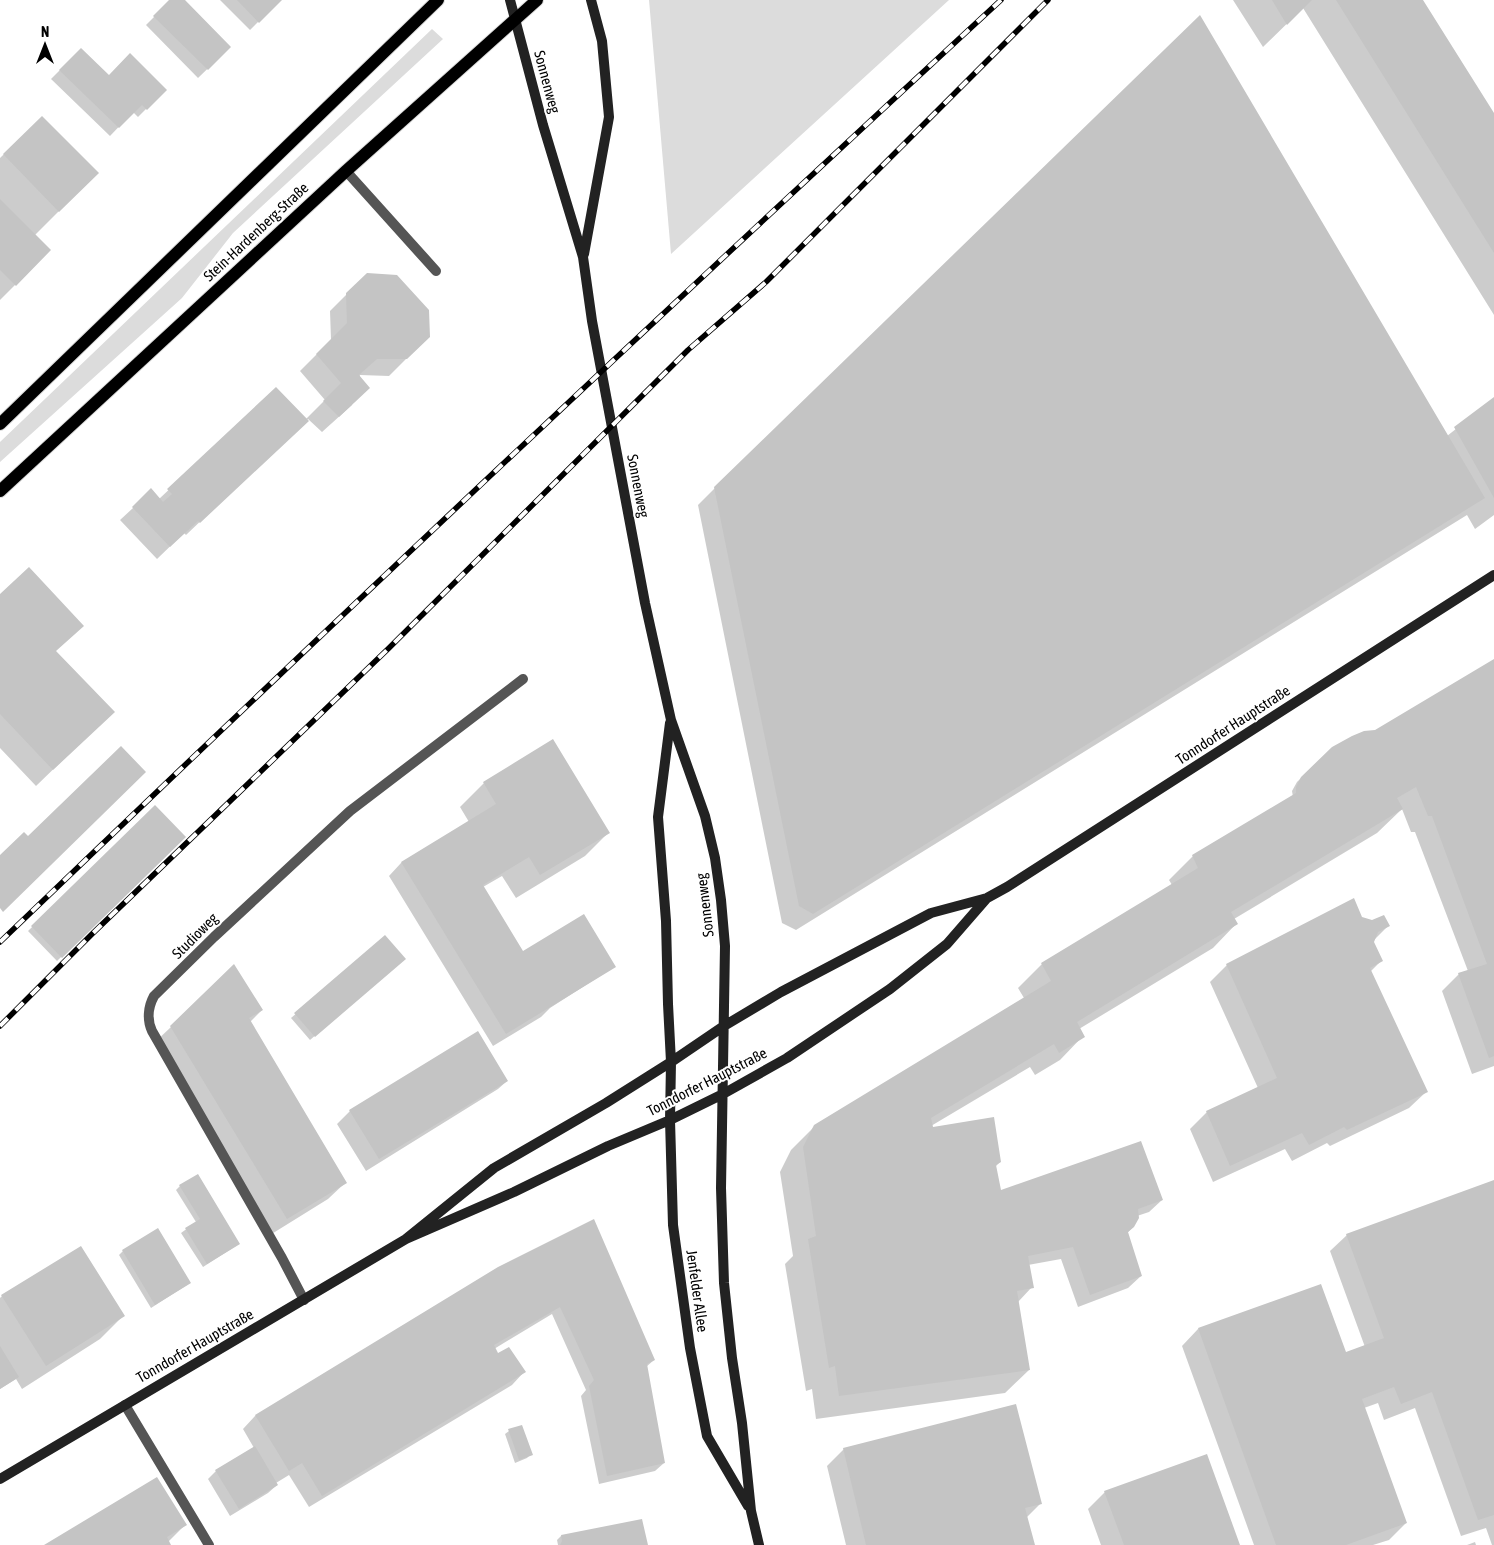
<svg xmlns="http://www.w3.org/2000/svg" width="1494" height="1545" viewBox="0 0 1494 1545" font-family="'Asap Condensed',sans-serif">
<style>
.green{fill:#dcdcdc}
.shadow{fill:#0003}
.building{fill:#c4c4c4}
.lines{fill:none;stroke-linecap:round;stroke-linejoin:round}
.primary-casing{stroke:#dbdbdb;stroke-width:14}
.service{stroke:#555;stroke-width:10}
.minor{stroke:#555;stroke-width:10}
.secondary{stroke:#222;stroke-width:10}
.primary{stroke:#000;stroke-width:12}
.rail-casing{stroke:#000;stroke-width:5.5}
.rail{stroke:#fff;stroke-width:4;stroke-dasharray:11;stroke-linecap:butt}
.labels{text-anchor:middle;stroke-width:4;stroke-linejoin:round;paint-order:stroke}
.street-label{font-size:15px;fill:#000;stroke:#fff}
</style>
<rect width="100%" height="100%" fill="#fff"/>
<path class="green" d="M649,0h300l-278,254z
M432,29l11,10 -210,194 -51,65 -182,164v-20z"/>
<path class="shadow" d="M171,0h12l47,47 -32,31 -52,-53z
M220,0h60l-30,30z
M1233,0h189l72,116v199l-191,-307 -40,39z
M81,49l28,28 56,13 -27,27 -5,-5 -23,24 -59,-57z
M42,117l55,56 -63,63 16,14 -50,50v-142z
M367,274l62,62 -40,40 -29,-1 -8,30 -30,27 -14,-13 -122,116 -2,-2 -27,26 -37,-39 13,-12 26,-9 117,-110 30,30 19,-19 -25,-29 31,-31 -1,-29z
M1494,399v116l-19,14 -8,-14 -671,415 -14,-7 -84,-418 17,-17 732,-52z
M0,596l55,56 41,76 -60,58 -36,-38z
M1494,661v405l-22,8 -30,-83 17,-17 9,-3 -53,-139h-4l-9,-23 -25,24 -143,86 2,5 -23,24 -134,81 4,7 -23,24 -25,15 -5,-8 -99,59 69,36 -5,5 4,26 163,7 -13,12 -12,4 -4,11 -6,6 14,43 -13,12 -50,19 -17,-48 -33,6 4,22 -14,15 11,68 -24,23 -189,26 -4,-30 -6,2 -21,-127 8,-8 -13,-84 11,-22 24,-24 209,-128 -6,-10 24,-24 130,-79 -3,-5 24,-24 100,-59 -1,-6 5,-9 35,-34 43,-17z
M484,783l124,50 -23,23 -69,42 -14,-22 -19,11 40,66 91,14 -64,41 -9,9 -48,29 -104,-170 12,-13 68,-41 -9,-15z
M155,807l29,30 -127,124 -29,-30z
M1361,918l27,8 -15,15 8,20 -11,11 56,120 -17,16 -79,38 -3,-3 -35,18 -7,-12 -72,33 -23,-53 17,-17 51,-24 -48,-106 17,-17z
M385,937l15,26 -90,77 -19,-22z
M262,1010l-12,12 95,161 -17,16 -58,36 -116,-192 17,-16z
M478,1033l29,48 -9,8 -132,82 -29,-47 13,-13z
M1494,1181v364h-2l-6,-17 -25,8 -46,-128 -31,12 -6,-17 -14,5 42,115 -17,17 -16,5h-119l-72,-199 16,-17 147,25 20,-7 -35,-96 17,-16z
M180,1186l59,58 -36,23 -22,-34 15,-11 -20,-32z
M123,1251l67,32 -39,25 -32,-53z
M499,1268l155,92 -8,7 18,96 -9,8 -56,13 -18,-88 5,-6 -34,-76 -58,35 3,6 27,17 -12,13 -203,122 -20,-32 -13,8 1,2 -9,8 -38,23 -22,-37 8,-8 38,-23 -11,-19 12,-13z
M2,1296l121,20 -23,23 -78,50 -6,-10 -16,10v-91z
M509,1431l22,23 -4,4 -12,5 -10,-29z
M844,1449l196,55 -14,14 7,27h-187l-19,-79z
M1105,1492l133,53h-137l-13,-36z
M185,1525l-17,17 2,3h-123z
M561,1536l85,9h-88l-1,-5z
M1475,1542l1,3h-9z"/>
<path class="building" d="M169,0h16l46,47 -23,23 -55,-54z
M237,0h45l-23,23z
M1272,0h40l-25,25z
M1336,0h87l71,113v140z
M1200,15l285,483 -672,416 -14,-8 -85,-419z
M81,48l28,27 21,-22 37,37 -20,20 -5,-5 -23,23 -60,-58z
M42,116l57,57 -40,39 -56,-58z
M0,199l51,51 -35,36 -16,-16z
M367,273l30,2 32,35 1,27 -23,22h-30l-18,16 11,13 -31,29 -16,-16 18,-18 -25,-29 31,-31 -1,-30z
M276,387l33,34 -109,102 -2,-2 -28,26 -38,-40 19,-19 12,14 9,-8 -5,-5z
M1494,397v101l-40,-71z
M29,567l55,59 -28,25 59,61 -62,58 -53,-56v-120z
M1494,659v397l-5,2 -31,-85 29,-9 -55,-148h-4l-12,-29 -19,11 6,11 -172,103 7,12 -161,98 8,15 -26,16 -5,-9 -123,74 2,9 61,-10 7,45 -5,3 5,25 140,-49 22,59 -25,9 1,9 -5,9 -6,5 14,44 -52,19 -17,-48 -45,9 6,32 -17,3 13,79 -191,26 -4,-30 -6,2 -21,-129 8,-3 -13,-89 11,-22 237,-144 -10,-18 157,-95 -6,-13 104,-62v-6l5,-10 31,-30 20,-11 12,-5 11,-1z
M553,739l57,94 -70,42 -11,-18 -46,28 40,66 61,-37 32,53 -110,67 -105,-172 95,-58 -13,-22z
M121,746l25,26 -143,140 -3,-4v-53l24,-23 4,4z
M155,805l31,32 -124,121 -31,-32z
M1354,898l8,19 10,3 12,-5 6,11 -12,6 -4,10 9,19 -13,7 58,124 -81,38 -3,-3 -35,18 -7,-12 -72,33 -24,-55 71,-33 -51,-114z
M385,935l21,24 -91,78 -21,-24z
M234,964l29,46 -14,8 98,165 -60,36 -117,-193z
M478,1031l30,50 -129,78 -30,-49z
M198,1174l42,70 -33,20 -22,-36 15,-9 -21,-34z
M1494,1180v335l-16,5 -46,-128 -31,12 -7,-17 -32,12 45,124 -61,22h-70l-78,-217 123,-44 25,68 38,-14 -38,-104z
M594,1219l61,141 -8,4 18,99 -58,13 -18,-90 5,-6 -34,-73 -66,38 4,8 11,-6 17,25 -204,124 -20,-33 -13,8 -34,-56 243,-148z
M158,1228l33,55 -36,22 -33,-55z
M81,1246l44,70 -79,50 -45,-71z
M0,1346l19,31 -19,12z
M1016,1404l26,100 -17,4 10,37h-169l-23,-97z
M522,1425l11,30 -14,5 -11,-31z
M255,1446l23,39 -39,24 -24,-39z
M1207,1454l33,91h-116l-20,-54z
M157,1477l30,48 -20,12 4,8h-127z
M642,1519l6,26h-88l2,-4 -1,-6z"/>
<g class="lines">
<g class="primary-casing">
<path id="primary" d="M0,424l438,-424
M0,491l346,-320 191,-171"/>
</g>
<path class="service" d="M346,171l90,100
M125,1405l84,140"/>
<path class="minor" d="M304,1300l-22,-42 -130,-227c-5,-11 -4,-24 2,-35l60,-59 136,-126 173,-132"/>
<path class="secondary" d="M510,0l33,125 40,132 9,64 53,282 26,117 34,96 10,42 6,42 4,46 -4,242 3,95 8,75 10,65 9,88 8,34
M584,254l25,-137 -7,-76 -11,-41
M670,723l-12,94 8,104 2,83 3,58 -1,58 3,105 17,123 17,88 41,70
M406,1239l88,-71 112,-65 65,-41 53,-36 57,-34 150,-79 56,-15 20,-11 487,-312
M0,1479l406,-240 108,-47 94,-46 62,-26 53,-26 64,-36 103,-69 57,-45 40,-46"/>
<use href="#primary" class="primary"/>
<g class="rail-casing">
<path id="rail" d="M0,942c330,-317 664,-631 1001,-942
M0,1026l92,-92 297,-286 299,-298 78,-68 282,-282"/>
</g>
<use href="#rail" class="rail"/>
</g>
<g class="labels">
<g class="street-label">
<text transform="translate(547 82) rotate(75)" y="5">Sonnenweg</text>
<text transform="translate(256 232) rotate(-43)" y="5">Stein-Hardenberg-Straße</text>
<text transform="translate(638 486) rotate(79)" y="5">Sonnenweg</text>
<text transform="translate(1233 725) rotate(-33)" y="5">Tonndorfer Hauptstraße</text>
<text transform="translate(705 905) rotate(-97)" y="5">Sonnenweg</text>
<text transform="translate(195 936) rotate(-45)" y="5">Studioweg</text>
<text transform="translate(707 1082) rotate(-27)" y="5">Tonndorfer Hauptstraße</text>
<text transform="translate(697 1291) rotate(82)" y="5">Jenfelder Allee</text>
<text transform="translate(195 1346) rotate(-30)" y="5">Tonndorfer Hauptstraße</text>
</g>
</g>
<g transform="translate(45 45)" stroke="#ffffff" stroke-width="4" paint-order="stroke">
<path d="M0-4L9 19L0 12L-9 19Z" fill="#000000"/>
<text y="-8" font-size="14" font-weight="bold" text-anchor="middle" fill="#000000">N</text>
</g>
</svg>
